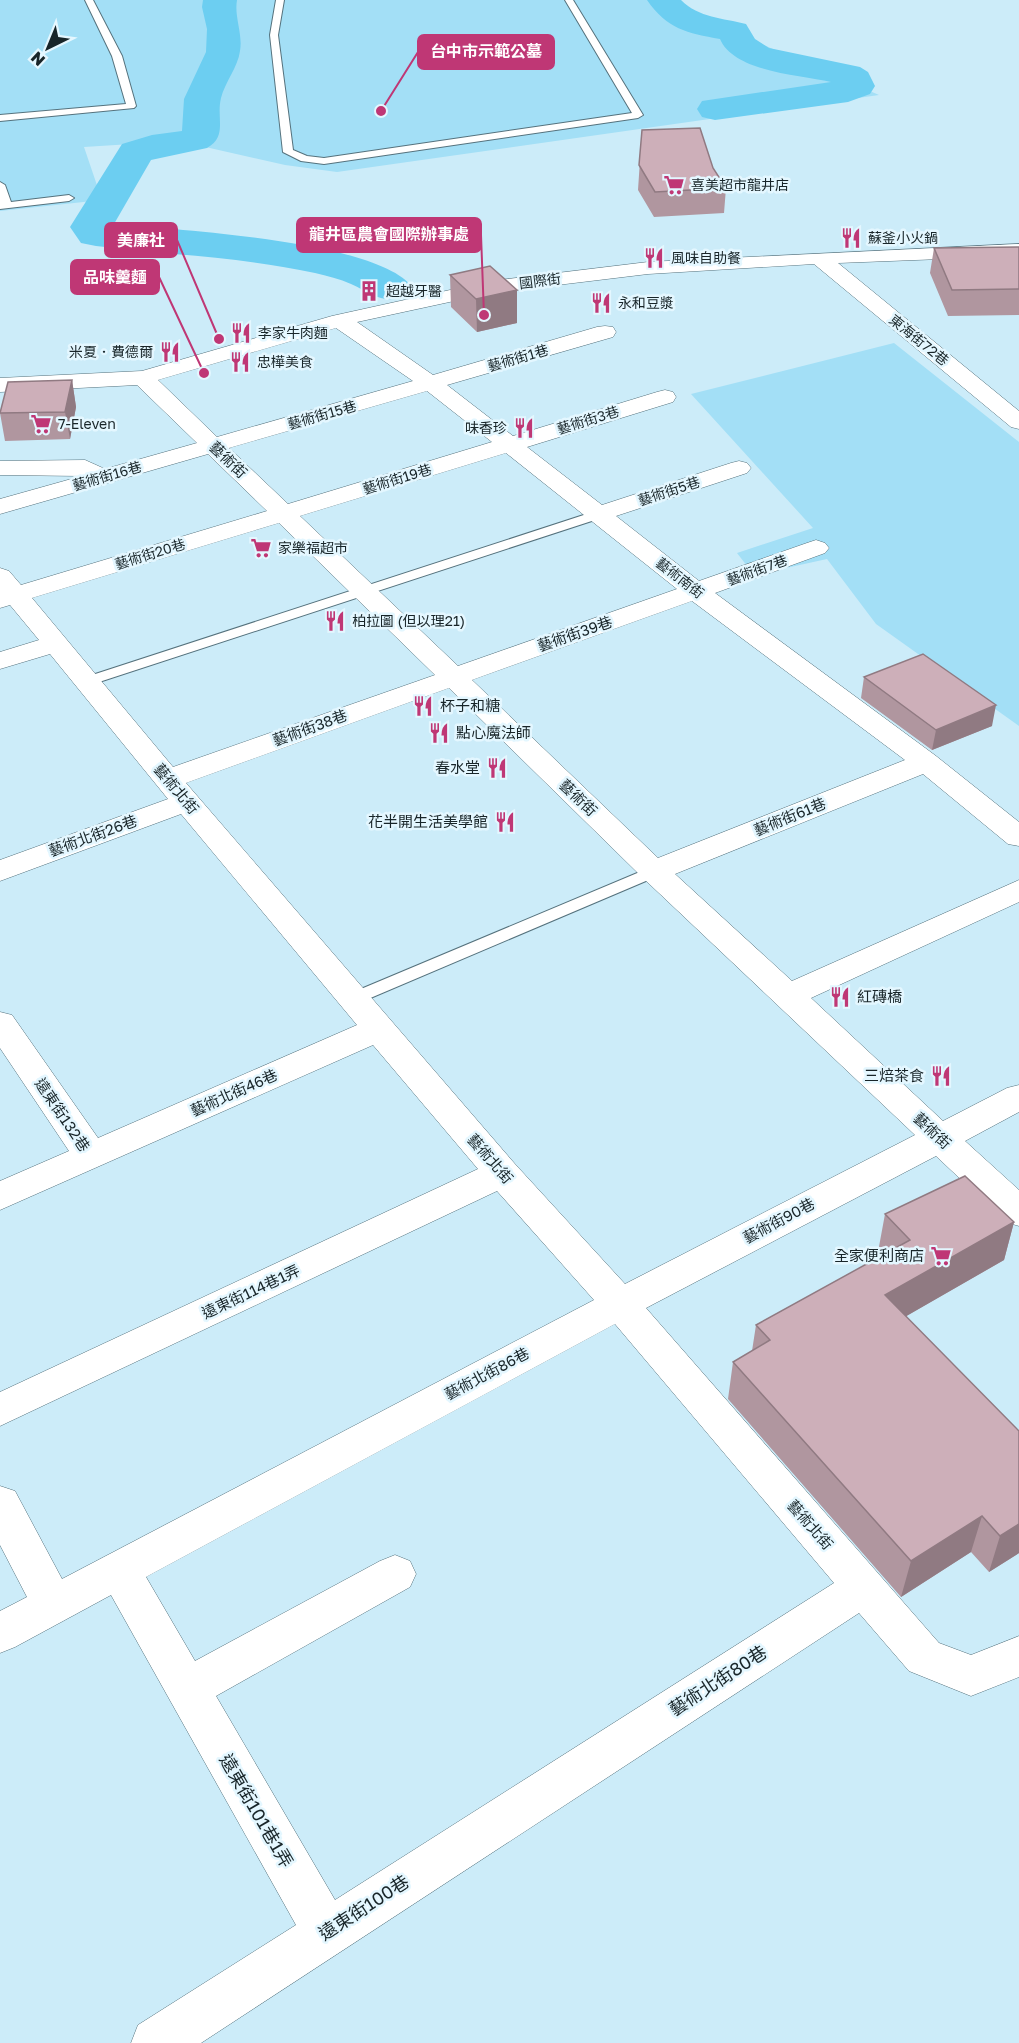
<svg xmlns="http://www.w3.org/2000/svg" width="1019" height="2043" viewBox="0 0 1019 2043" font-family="'Golos Text','Noto Sans TC',sans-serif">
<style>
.green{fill:#a3dff6}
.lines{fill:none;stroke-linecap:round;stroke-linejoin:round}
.river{fill:#6ccef1;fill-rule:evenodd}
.lane-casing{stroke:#55727d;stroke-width:2}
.street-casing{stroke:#55727d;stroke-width:1}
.lane{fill:#fff;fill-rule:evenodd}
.street{fill:#fff;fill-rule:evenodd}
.wall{fill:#b0969f}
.shaded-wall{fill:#907a82}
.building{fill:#cdafb9;stroke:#907a82;stroke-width:1.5}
.labels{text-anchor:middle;stroke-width:5;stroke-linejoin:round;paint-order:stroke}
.far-poi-label{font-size:14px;fill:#182529;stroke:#e4f7ff;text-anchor:start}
.far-street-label{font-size:14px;fill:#182529;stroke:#e4f7ff}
.street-label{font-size:15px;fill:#182529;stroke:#e4f7ff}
.poi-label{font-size:15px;fill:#182529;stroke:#e4f7ff;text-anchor:end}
.near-street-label{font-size:18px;fill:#182529;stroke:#e4f7ff}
.leader{fill:none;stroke:#bf3775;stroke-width:2}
.callout-dot{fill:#bf3775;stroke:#e4f7ff;stroke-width:2}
.callout{fill:#bf3775;stroke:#bf3775;stroke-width:2}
.callout-label{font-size:16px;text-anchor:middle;font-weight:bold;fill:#fff}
</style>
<rect width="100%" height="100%" fill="#ccecf9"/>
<path class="green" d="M0,0h665l25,13 189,82 -542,77 -52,-7 -106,-24 -95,6 18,53 -102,11z
M894,343l125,99v284l-143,-102 -49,-65 -73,16 -17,-22 76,-25 -122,-134z"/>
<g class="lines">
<path class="river" d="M203,0h34c-3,17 6,33 3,51 -2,16 -15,31 -19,47 -5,20 7,38 -14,50l-56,12 -37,64c60,6 265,16 299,64l-7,9c-25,7 -33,-3 -55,-13 -11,-5 -24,-8 -36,-11 -72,-16 -146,-18 -219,-27l-15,-3 -11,-16 52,-83 30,-9 30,-4 2,-32 22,-47 1,-23 -5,-22z
M647,0h34c18,18 42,18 65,24l9,15 14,9 91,19 8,5 7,14 -5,8 -22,8 -133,18 -13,-3 -5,-8 5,-8 129,-19c-31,-7 -97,-10 -111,-43 -33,-6 -53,-10 -73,-39z"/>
<g class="lane-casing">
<path id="lane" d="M85,0h8l29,56 14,50 -2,2 -134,13v-6l126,-11 -14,-48z
M276,0h8l-6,35 15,115 14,6 17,2 308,-45 -67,-113h8l70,115 -5,3 -314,46 -23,-3 -18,-9 -13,-117z
M0,182l5,3 6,17 58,-7 5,3 -5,3 -69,8z
M599,510l5,1 2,3 -2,3 -511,167 -5,1 -7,-4 2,-3z
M654,866l6,1 2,4 -2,4 -299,127h-12l-3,-4 3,-4z"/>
</g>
<g class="street-casing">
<path id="street" d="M1019,244v12l-181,7 181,148v18l-8,-2 -197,-163 -166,10 -157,19 -134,29 76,53 164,-48 8,-1 8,1 3,5 -3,5 -166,48 66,51 144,-44 8,-2 8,2 3,5 -3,5 -146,45 75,58 129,-42 8,-2 8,2 4,5 -4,5 -131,43 83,65 108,-38 9,-3 9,3 4,5 -4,5 -110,40 221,163 83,66v24l-11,-2 -85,-70 -248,100 117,107 227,-101v22l-208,96 132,123 64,-33 12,-3v27l-54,29 54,49v36l-13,-4 -70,-66 -290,152 293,335 32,12 48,-19v41l-48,19 -62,-25 -50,-58 -658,430h-70l7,-18 158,-100 -185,-330 -96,52 -15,6v-42l27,-14 -27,-52v-59l15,5 47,88 532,-279 -97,-109 -497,235v-34l478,-223 -105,-124 -373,165v-29l69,-30 -69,-103v-36l12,3 86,123 259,-113 -176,-211 -181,67v-21l168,-61 -118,-145 -50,15v-17l39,-12 -29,-35 -10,3v-40l9,3 12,14 246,-74 -59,-57 -208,60v-15l82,-23 -82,-1v-14l85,-1 20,9 92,-26 -60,-58 -137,7v-14l142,-7 190,-55 159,-35 157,-19zM336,328l77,53 -196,56 -59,-57zM427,391l65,51 -204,62 -59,-56zM506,453l171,136 -219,77 -158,-150zM279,523l156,152 -262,92 -141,-169zM692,601l213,159 -247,98 -186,-178zM449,688l194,190 272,257 -290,149 -110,-120 -329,-381zM615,1324l219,259 -499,317 -119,-204 194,-109 6,-13 -6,-13 -15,-6 -15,6 -185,100 -49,-84z"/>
</g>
<use href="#lane" class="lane"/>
<use href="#street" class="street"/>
</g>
<path class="wall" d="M642,130l71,38 13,20 -2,25 -70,4 -16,-27z
M1019,247v68l-71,1 -18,-43 4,-25z
M450,275l67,15v33l-40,9 -26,-25z
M72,380l4,27 -6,32 -65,2 -5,-28z
M864,677l128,49 -60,24 -71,-52z
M885,1214l129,8 -10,38 -98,56 113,237 -30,19 -18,-20 -70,45 -173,-198 5,-37 19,-11 4,-26 126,-69 -4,-4z"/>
<path class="shaded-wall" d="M517,290v33l-40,9 -1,-33z
M72,380l4,27 -6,32 -5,-27z
M996,705l-4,21 -60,24 4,-20z
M1014,1222l-10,38 -127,73 8,-38z
M982,1516l-11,36 -70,45 10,-36z
M1019,1524v29l-30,19 11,-36z"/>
<path class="building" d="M700,128l13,40 13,20 -71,4 -16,-27 3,-35z
M1019,247v42l-67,1 -18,-42z
M490,266l27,24 -41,9 -26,-24z
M72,380l-7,32 -65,1 8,-31z
M923,654l73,51 -60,25 -72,-53z
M965,1176l49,46 -129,73 134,136v93l-19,12 -18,-20 -71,45 -178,-199 37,-22 -14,-15 154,-85 -25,-26z"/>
<defs>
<g id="supermarket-bare" transform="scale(1.62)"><path d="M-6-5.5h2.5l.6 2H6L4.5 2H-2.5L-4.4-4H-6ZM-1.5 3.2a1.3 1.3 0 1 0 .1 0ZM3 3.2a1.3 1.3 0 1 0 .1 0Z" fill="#bf3775" stroke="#e4f7ff" stroke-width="2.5" paint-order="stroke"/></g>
<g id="restaurant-bare" transform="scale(1.62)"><path d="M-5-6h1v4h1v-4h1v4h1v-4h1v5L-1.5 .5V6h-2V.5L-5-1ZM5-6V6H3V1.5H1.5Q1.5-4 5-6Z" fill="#bf3775" stroke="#e4f7ff" stroke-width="2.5" paint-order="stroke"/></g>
<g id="building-bare" transform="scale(1.62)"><path d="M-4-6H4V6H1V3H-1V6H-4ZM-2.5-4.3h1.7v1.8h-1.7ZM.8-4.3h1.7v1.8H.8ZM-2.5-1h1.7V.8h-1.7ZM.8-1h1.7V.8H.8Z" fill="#bf3775" stroke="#e4f7ff" stroke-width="2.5" paint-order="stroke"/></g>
</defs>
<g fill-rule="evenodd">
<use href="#supermarket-bare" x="674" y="185"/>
<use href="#restaurant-bare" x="851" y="238"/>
<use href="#restaurant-bare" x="654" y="258"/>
<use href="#building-bare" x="369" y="291"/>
<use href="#restaurant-bare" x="601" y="303"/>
<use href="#restaurant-bare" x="241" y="333"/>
<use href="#restaurant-bare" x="170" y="352"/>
<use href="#restaurant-bare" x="240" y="362"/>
<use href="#supermarket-bare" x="41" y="424"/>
<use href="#restaurant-bare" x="524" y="428"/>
<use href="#supermarket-bare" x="261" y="548"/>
<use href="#restaurant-bare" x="335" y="621"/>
<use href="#restaurant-bare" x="423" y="706"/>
<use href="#restaurant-bare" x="439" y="733"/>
<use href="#restaurant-bare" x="497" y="768"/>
<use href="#restaurant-bare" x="505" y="822"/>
<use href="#restaurant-bare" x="840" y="997"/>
<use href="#restaurant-bare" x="941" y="1076"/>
<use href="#supermarket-bare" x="941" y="1256"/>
</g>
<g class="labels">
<g class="far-poi-label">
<text x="691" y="190">喜美超市龍井店</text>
<text x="868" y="243">蘇釜小火鍋</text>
<text x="671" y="263">風味自助餐</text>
<text x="386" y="296">超越牙醫</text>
<text x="618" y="308">永和豆漿</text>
<text x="258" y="338">李家牛肉麵</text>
<text x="153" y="357" text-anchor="end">米夏．費德爾</text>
<text x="257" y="367">忠樺美食</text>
<text x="58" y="429">7-Eleven</text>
<text x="507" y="433" text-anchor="end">味香珍</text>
<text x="278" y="553">家樂福超市</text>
<text x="352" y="626">柏拉圖 (但以理21)</text>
</g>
<g class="far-street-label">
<text transform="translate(540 281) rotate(-7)" y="5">國際街</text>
<text transform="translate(919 340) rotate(39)" y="5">東海街72巷</text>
<text transform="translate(518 358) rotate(-16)" y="5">藝術街1巷</text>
<text transform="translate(322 415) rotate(-16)" y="5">藝術街15巷</text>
<text transform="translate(588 420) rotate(-17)" y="5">藝術街3巷</text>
<text transform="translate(107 476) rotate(-16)" y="5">藝術街16巷</text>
<text transform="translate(397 479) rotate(-17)" y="5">藝術街19巷</text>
<text transform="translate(669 491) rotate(-18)" y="5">藝術街5巷</text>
<text transform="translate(150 554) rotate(-17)" y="5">藝術街20巷</text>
<text transform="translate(757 570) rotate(-20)" y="5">藝術街7巷</text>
<text transform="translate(680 578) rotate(38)" y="5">藝術南街</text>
</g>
<g class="street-label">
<text transform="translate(228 460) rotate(44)" y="5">藝術街</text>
<text transform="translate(575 634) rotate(-19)" y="5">藝術街39巷</text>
<text transform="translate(310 728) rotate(-20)" y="5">藝術街38巷</text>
<text transform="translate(176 789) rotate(50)" y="5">藝術北街</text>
<text transform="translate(578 798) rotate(44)" y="5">藝術街</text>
<text transform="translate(790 817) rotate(-22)" y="5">藝術街61巷</text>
<text transform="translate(93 836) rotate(-20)" y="5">藝術北街26巷</text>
<text transform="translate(234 1093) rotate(-24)" y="5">藝術北街46巷</text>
<text transform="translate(62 1115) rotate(56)" y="5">遠東街132巷</text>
<text transform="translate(932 1131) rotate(43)" y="5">藝術街</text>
<text transform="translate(490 1159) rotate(49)" y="5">藝術北街</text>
<text transform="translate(779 1221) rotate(-28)" y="5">藝術街90巷</text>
<text transform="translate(251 1292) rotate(-25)" y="5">遠東街114巷1弄</text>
<text transform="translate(487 1374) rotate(-28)" y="5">藝術北街86巷</text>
<text transform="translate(810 1525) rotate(49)" y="5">藝術北街</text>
</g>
<g class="poi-label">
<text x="440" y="711" text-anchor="start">杯子和糖</text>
<text x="456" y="738" text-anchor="start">點心魔法師</text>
<text x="480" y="773">春水堂</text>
<text x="488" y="827">花半開生活美學館</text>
<text x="857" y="1002" text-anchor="start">紅磚橋</text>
<text x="924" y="1081">三焙茶食</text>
<text x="924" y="1261">全家便利商店</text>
</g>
<g class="near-street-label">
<text transform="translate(718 1681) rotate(-33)" y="6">藝術北街80巷</text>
<text transform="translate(256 1811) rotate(60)" y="6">遠東街101巷1弄</text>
<text transform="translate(364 1908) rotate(-33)" y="6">遠東街100巷</text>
</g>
</g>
<path class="leader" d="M381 111L418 52M484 315L481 235M219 339L177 240M204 373L159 277"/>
<g class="callout-dot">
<circle cx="381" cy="111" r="6"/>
<circle cx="484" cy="315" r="6"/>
<circle cx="219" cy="339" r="6"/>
<circle cx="204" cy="373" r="6"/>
</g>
<g class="callout">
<rect x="418" y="35" width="136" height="34" rx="6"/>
<rect x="297" y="218" width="184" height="34" rx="6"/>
<rect x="105" y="223" width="72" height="34" rx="6"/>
<rect x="71" y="260" width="88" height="34" rx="6"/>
</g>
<g class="callout-label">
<text x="486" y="57">台中市示範公墓</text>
<text x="389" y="240">龍井區農會國際辦事處</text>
<text x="141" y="246">美廉社</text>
<text x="115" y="283">品味羹麵</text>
</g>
<g transform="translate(48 48) rotate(223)" stroke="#e4f7ff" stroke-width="4.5" paint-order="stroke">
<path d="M0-4.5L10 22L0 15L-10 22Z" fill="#182529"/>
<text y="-9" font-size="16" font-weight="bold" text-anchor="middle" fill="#182529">N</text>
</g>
</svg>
